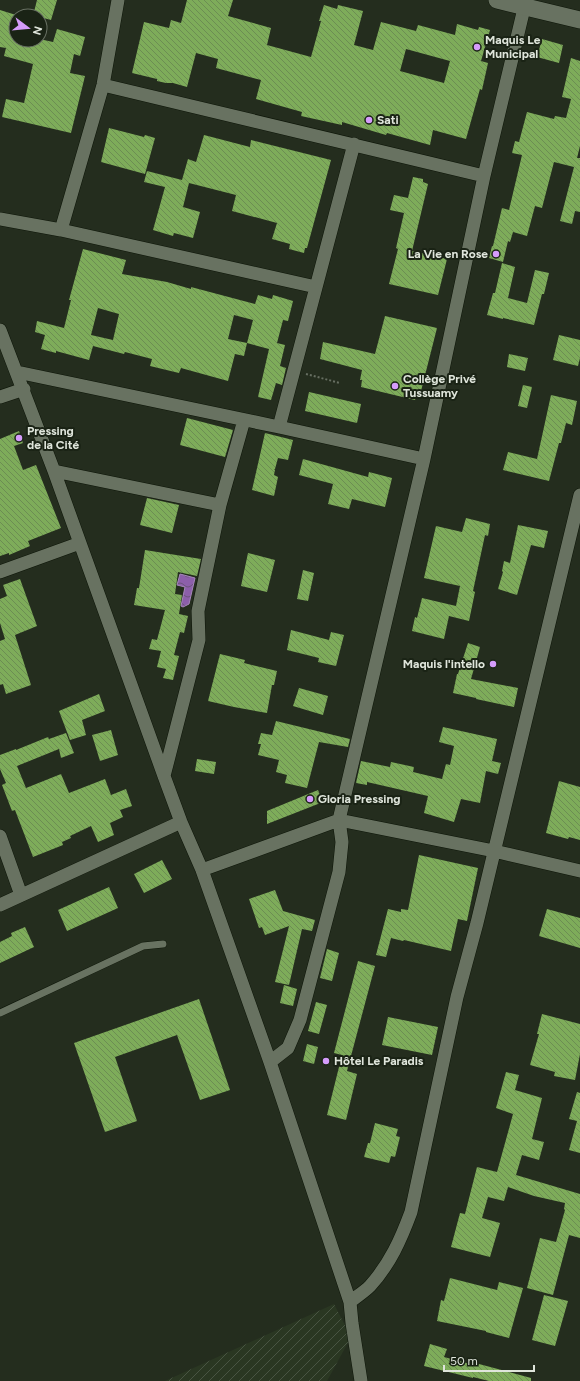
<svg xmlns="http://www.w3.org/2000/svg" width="580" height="1381" viewBox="0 0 580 1381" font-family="Figtree,sans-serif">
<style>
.industrial{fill:url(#industrial-furrows)}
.water{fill:url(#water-waves);stroke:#a587b9}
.building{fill:url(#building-back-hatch);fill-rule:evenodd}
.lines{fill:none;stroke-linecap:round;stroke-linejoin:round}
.service-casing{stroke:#0d1508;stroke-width:8}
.minor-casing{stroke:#0d1508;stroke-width:14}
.tertiary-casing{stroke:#0d1508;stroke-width:18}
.path{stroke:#676f62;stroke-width:2;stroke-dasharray:2 2;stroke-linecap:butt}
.service{stroke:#687261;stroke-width:7}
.minor{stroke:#687261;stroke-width:13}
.tertiary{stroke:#687261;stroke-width:17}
.poi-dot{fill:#d59cfb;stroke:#1a2315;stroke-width:1.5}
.labels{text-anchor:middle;stroke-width:4;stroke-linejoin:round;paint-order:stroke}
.poi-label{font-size:12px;font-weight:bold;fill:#dfe5db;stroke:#1a2315;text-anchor:start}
</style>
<defs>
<pattern id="industrial-furrows" width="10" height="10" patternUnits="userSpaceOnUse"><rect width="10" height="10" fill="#2a3722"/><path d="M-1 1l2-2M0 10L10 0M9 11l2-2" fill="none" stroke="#485442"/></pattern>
<pattern id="water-waves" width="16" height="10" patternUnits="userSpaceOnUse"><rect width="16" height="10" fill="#8c5faa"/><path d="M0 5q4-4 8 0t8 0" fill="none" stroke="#6b537b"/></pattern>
<pattern id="building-back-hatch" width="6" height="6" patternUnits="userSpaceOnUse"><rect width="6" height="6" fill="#7eac5a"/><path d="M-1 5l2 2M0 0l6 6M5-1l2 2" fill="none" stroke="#6c8d53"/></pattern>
</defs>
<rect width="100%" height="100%" fill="#242d1e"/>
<path class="industrial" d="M334,1304l17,33 -24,44h-162z"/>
<path class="water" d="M180,574l15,4 -6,26 -6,3 -2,-1 4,-19 -8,-2z"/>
<path class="building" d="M37,0h20l-6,20 -11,-3v-1h-7z
M187,0h46l-5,16 43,12 -4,17 44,12 10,-36h-2l5,-16 13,4 1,-4 25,6 -9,34 19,5 8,-28 35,9 2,-6 37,10 2,-11 21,6 1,-3 11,3 -9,31 7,2 -6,27 -2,-1 -14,50 -33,-9 -3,15 -43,-12 -1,2 -44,-13v3l-41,-9 1,-4 -46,-13 5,-19 -45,-12 2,-9 -22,-6 -9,34 -14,-4h-7l-9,-2v-2l-25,-6 12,-51 25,6 2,-8 10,3zM406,49l44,12 -6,22 -44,-12z
M0,10l16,5v25h28l9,2 4,-13 28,8 -5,19 -6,-2 -4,19 15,3 -14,57 -69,-16 4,-18 18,4 9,-39 -29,-8 2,-8 -6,-1z
M542,39l21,6 -4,18 -22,-6z
M571,58l9,3v85l-3,12h3v54l-5,-1 -3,13 -12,-3 14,-54 -20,-5 -12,46 -7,-2 -8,30 -14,-4 -3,10 -2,-1 -5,21 -14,-4 3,-12h1l9,-38 7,2 13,-55 -10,-2 3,-12 4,1 8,-30 27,7 1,-3 11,2 5,-19 -9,-2z
M109,128l35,9 1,-2 10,3 -10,36 -44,-12z
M204,135l46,12 1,-7 80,20 -24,88h-2l-1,5 -15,-4 1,-5 -18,-5 5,-16 -45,-12 4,-16 -47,-12 -6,24 17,5 -7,26 -19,-5 -1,3 -20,-6 12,-43 -21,-5 3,-11 35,9 6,-21 8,3z
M413,177l10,2v3l5,2 -16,67 35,8 -9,36 -49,-11 9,-35 -2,-1 8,-35 -14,-3 4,-15 14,3z
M83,249l43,11 -4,14 45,8 24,7v-2l64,17 3,-9 14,4 1,-4 20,6 -5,20 -5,-1 -6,23 8,2 -5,21 6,2 -4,17 -6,-2 -5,17 -13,-3 11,-48 -22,-6 6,-23 -19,-5 -6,24 19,4 -3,13 -9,-2 -7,27 -47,-13 -2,5 -29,-7 2,-7 -27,-7 -1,2 -31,-8 -4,14 -33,-9v2l-15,-4 4,-14 -10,-3 2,-11 27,7 7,-28h-2zM98,308l21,6 -6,26 -22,-5z
M502,263l13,4 -7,31 19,5 8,-33 14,3 -5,21h-2l-8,31 -31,-7v1l-16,-4 6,-22h2z
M385,316l52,12 -16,63h-3l-3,9 -54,-13 1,-7h-2l2,-10 -42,-11 3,-17 52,12z
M559,335l21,5v18l-2,8 -25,-6z
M509,354l19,4 -3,13 -18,-4z
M523,385l9,2 -5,21 -9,-2z
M309,392l52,12 -4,19 -52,-12z
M551,395l26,6 -5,24 -6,-2 -5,20h-2l-10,38 -46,-11 5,-18 29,7z
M187,418l46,12 -8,27 -45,-12z
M19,431l4,12 -9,3 9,24 13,-5 25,63 -33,13 2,5 -21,9v-2l-9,3v-117z
M265,433l28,7 -5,20 -10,-2 -3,11h-1l1,1 -1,5 4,2 -4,19 -22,-6z
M303,459l65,18 1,-5 23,6 -7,29 -33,-8 -3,10 -21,-5 5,-20 -34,-9z
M147,498l32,7 -7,28 -32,-8z
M466,518l24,6 -2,12 -3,-1 -12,56 2,1 -6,29 -20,-5 -5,23 -32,-8 3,-14 2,1 5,-20 34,8 4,-20 -36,-8 12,-52 26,6z
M518,525l30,6 -4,17 -13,-3 -14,50 -19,-6 5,-17 -1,-1 2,-10 6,2z
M145,550l56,9 -4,17 -19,-4 -3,22 7,1 -3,19 9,2 -4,17 -4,-1 -6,23 5,1 -6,24 -10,-2 3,-9 -9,-2 4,-16 -12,-2 3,-10 5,1 8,-30 -31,-5 3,-17h2z
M248,553l27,7 -8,32 -26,-6z
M303,570l11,3 -6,28 -11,-2z
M20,579l17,47 -22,9 16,50 -25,9 -3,-10 -3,1v-44l5,-2 -5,-16v-24l7,-3 -4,-11z
M291,630l38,10 2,-8 13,3 -8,31 -18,-4 1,-4 -32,-8z
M468,643l12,4 -9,32 47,9 -4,19 -38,-8v-1l-23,-5 4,-19h1z
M220,654l25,6 -1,3 33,8 -3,14h-2l-5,28 -33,-6 -26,-6z
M299,688l29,8 -5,19 -30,-9z
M99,694l6,17 -23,9 4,15 -16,5 -11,-29z
M276,721l74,18 -2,8 -29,-5 -12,46 -22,-5 2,-8 -11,-3 3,-12 -21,-5 3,-11h-3l3,-11 11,2z
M443,727l54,12 -5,22 9,2 -3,11 -12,-3 -6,32 -19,-4 -7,23 -30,-9 4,-17 -61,-14v3l-11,-2 5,-22 29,6 1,-5 23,5 -1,5 29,7 4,-15 4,1 4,-19 -15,-4z
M111,730l7,25 -18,6 -8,-26z
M66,733l8,20 -13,5 -2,-9 -42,17 9,22 35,-14 8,19 36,-14 6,16 15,-6 6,17 -12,4 3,7 -13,6 4,12 -16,7 -7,-16 -21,10 1,2 -9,4 1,3 -30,12 -18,-47 -3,1 -10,-26 4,-2 -6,-14v-14l16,-6v1l32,-13 1,2z
M197,759l19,3 -2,12 -19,-3z
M559,781l21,6v53l-11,-3 -1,2 -22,-6z
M318,790l5,12 -56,22v-13z
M419,855l59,13 -11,53 -9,-2 -7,32 -47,-11 -1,1 -12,-3 -5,19 -10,-2 12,-46 13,3v-3l7,1z
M162,860l10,19 -28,14 -10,-19z
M109,887l9,21 -51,23 -9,-21z
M275,890l8,21 32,9 -3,11 -10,-2 -13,56 -14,-3 14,-56 -24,9 -3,-8 -3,1 -10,-29z
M547,909l33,9v30l-41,-12z
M25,927l9,20 -34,16v-21l12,-6 -1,-3z
M327,949l12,4 -7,28 -12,-3z
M358,961l17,5 -28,105 10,3 -11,46 -19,-5 15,-60 -8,-2z
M284,985l13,4 -4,17 -13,-3z
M199,999l31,91 -30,10 -23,-65 -62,22 22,64 -32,11 -31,-89z
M316,1002l11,3 -8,29 -11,-3z
M542,1014l38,10v30l-5,26 -21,-4 1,-4 -25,-7 9,-31h-2z
M388,1017l50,10 -6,28 -50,-10z
M307,1044l11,3 -4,17 -11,-3z
M506,1072l13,3 -4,15 27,8 -10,41 12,3 -5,18 -17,-5 -6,20 64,19v44l-11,-3 -16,60 -26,-7 13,-50 16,4 9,-32 -1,-1 1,-6 -31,-7 -26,-9 -4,14 -16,-4 -6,21 18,5 -10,34 -39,-10 9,-34 5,1 12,-47 20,5 16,-58 -17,-6z
M577,1092l3,1v60l-11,-3 8,-29 -8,-2z
M375,1123l23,6 -2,7 4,1 -5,20 -4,-1 -2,7 -25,-6 4,-14h2z
M450,1278l47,12 2,-8 24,6 -14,50 -23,-6v-1l-49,-10 4,-21 3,1z
M544,1295l24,6 -13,45 -23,-6z
M430,1344l17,5 -3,8 34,9 1,-2 52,14v3h-42l-16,-4v1l-49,-12z"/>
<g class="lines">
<g class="service-casing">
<path id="service" d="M0,1013l143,-67 20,-2"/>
</g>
<g class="minor-casing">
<path id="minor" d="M103,85l381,91
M0,219l61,11 255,57
M61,230l42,-145 15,-85
M0,330l54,141 110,305 17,46 21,48 68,192 80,240 2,21 9,58
M17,372l262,55 145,32
M0,397l24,-8
M279,427l75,-283
M54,471l166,34
M0,572l80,-29
M164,776l35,-136 -1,-29 22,-106 24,-85
M0,836l21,59
M202,870l137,-50 155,31 86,20
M0,905l181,-83
M270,1062l18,-14 12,-28 39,-148 3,-30 -3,-22 85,-361 60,-283 42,-176
M350,1302c6,-5 14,-10 20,-16 20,-22 31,-47 41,-74l46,-215 20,-74 103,-428"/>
</g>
<g class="tertiary-casing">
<path id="tertiary" d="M497,0l83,20"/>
</g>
<path class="path" d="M306,374l34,9"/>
<use href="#service" class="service"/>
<use href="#minor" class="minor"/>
<use href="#tertiary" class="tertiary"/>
</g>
<g class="poi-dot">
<circle cx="477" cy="47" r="4"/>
<circle cx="369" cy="120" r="4"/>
<circle cx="496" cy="254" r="4"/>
<circle cx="395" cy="386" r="4"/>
<circle cx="19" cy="438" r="4"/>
<circle cx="493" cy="664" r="4"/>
<circle cx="310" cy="799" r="4"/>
<circle cx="326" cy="1061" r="4"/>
</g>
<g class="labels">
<g class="poi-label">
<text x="485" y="44">Maquis Le<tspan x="485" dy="14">Municipal</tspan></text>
<text x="377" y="124">Sati</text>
<text x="488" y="258" text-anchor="end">La Vie en Rose</text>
<text x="403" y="383">Collège Privé<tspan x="403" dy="14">Tussuamy</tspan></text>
<text x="27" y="435">Pressing<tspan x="27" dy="14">de la Cité</tspan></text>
<text x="485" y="668" text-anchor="end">Maquis l'intello</text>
<text x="318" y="803">Gloria Pressing</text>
<text x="334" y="1065">Hôtel Le Paradis</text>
</g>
</g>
<g transform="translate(28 28) rotate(106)"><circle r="19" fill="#1a2315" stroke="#697164"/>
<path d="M0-3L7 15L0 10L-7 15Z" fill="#d59cfb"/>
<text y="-6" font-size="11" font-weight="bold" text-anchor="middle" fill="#dfe5db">N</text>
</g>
<path d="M444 1365v6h90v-6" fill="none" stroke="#dfe5db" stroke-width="2"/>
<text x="450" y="1365" font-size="12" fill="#dfe5db" stroke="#1a2315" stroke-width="3" paint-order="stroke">50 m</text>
</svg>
